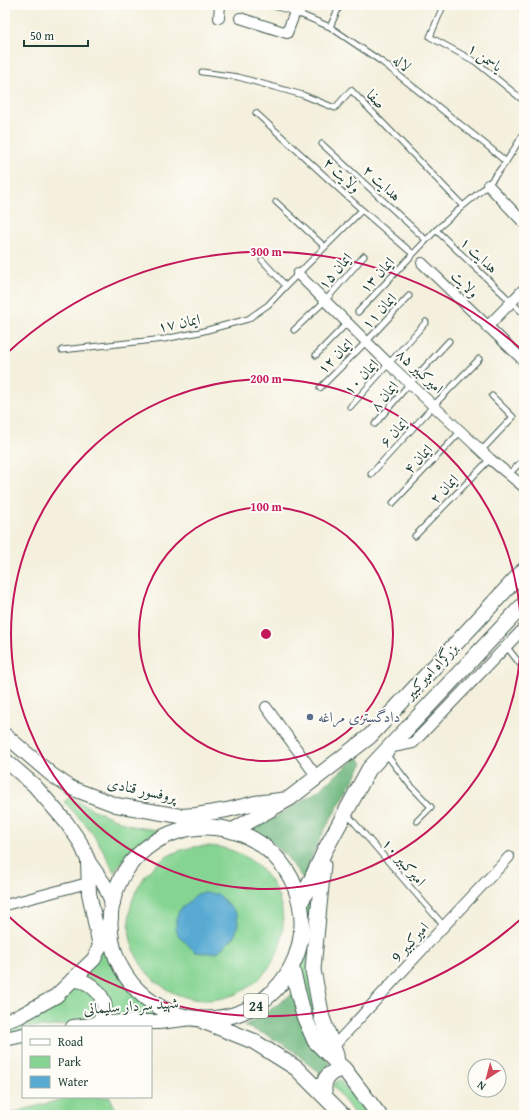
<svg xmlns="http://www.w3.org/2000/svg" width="529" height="1120" viewBox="0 0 529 1120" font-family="'Gentium Book Plus',Amiri,serif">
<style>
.green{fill:#86d493;stroke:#528864}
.forest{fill:#6cb67d;stroke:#467a58}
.water{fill:#59aad3;stroke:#3c7484}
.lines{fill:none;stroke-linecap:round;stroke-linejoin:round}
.lane-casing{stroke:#3f584d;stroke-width:7}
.street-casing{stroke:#3f584d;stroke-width:12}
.secondary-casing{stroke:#3f584d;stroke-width:16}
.primary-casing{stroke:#3f584d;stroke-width:17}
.lane{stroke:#fff;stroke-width:5}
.street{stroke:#fff;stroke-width:10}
.secondary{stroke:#fff;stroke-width:14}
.primary{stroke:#fff;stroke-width:15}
.ring{fill:none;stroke:#c2185b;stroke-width:2}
.service-dot{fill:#5c6f8a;stroke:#fdfcf7;stroke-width:1.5}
.labels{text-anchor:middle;stroke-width:4;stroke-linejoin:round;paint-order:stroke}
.shield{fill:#fdfcf7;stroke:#62766e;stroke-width:1}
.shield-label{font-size:14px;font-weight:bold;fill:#1f3d34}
.street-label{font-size:15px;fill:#1f3d34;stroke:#fdfcf7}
.service-label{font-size:15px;fill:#4e5e75;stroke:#fdfcf7;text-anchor:start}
.centre{fill:#c2185b;stroke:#fdfcf7;stroke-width:2}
.ring-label{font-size:12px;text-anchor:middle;font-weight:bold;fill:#c2185b;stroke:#fdfcf7;stroke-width:4;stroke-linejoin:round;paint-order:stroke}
</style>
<rect width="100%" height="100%" fill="#fdfcf7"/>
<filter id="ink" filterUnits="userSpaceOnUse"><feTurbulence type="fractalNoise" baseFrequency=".025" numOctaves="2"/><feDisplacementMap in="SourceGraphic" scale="8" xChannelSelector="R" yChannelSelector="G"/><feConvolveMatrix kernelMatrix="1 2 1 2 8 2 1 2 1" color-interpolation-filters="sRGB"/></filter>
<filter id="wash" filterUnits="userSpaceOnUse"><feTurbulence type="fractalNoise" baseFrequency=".012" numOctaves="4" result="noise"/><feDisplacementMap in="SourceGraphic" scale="16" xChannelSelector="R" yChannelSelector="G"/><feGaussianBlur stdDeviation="0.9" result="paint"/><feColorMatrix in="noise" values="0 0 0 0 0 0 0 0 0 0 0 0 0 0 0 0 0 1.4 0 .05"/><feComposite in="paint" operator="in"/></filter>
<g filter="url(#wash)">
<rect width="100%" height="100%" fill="#f4f0dd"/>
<path class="green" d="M69,797l27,14 36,15 29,5 -12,6 -18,12 -17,23 -12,-24 -14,-21 -24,-25z
M129 923a77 77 0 1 1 154 0a77 77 0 1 1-154 0Z
M324,852l-10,106 22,97 -21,-14 -23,-72 5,-21 5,-48z
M107,935l13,37 19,24 17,12 19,10 -70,2 4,-7 -29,-36z
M72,985l17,5 11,17 -5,13 -47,7h-25v5l-14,2 -1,-6 18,-9z
M339,1079l28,36h-12l-22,-30z
M71,1097h39l8,18h-110l-1,-1z"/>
<path class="forest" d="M357,757l6,6 -39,68 -11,22 -9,27 -18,-24 -13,-13 -21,-14 24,-12 43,-27z
M292,994l38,71 -10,9 -29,-25 -24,-14 -23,-9 19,-11z"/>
<path class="water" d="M202,893l16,1 19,20 1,9 -3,13 -17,16 -7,1h-7l-9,-1 -17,-17 -2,-6v-10l3,-8 18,-17z"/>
</g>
<g filter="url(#ink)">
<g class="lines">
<g class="lane-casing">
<path id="lane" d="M270,5l25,7 35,15 52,35 108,86 16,14
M443,5v1l-13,31 46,25 48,39
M520,5l4,5
M300,15l5,-10
M330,27l10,-22
M202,72l36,5 65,18 32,13 16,-18 112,116
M256,113l106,97 51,44
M322,144l104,96
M276,202l49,45
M436,230l88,84
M262,260l24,26
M358,312l78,-82 27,-24 25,-21 18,-23 18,-29
M294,330l31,-29 39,-45
M62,350l102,-11 36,-7 48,-13 20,-14 18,-19 76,-76
M316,355l31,-32
M320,388l47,-47 42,-45
M350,407l76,-85
M375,424l35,-41 39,-42
M481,451l32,-34 -21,-21
M371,474l63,-69 45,-46
M509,474l15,-15
M393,503l68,-72
M415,536l75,-77
M506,646l18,23
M386,754l24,31 21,22 -14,14
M347,814l97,112"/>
</g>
<g class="street-casing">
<path id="street" d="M219,18l1,-13
M240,18l47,15 8,-21
M488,185l36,38
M422,263l102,98
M298,274l91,90 101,95 34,28
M487,327l37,-38
M266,707l51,70
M388,748l25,-5 111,-115
M5,905l79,-21h5
M333,1047l111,-121 65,-69"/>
</g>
<g class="secondary-casing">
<path id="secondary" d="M5,735l47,40 19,13 45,17 64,11 16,-1 31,-5 28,-7 33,-4
M5,760l29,25 32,37 14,20 8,18 1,33 11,53
M88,861l16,23 9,20
M72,980c3,0 7,0 10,1 14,5 29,22 19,37 -1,2 -4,4 -6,7
M5,1021l15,-5 36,-20 38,-37 6,-13 11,-29
M73,1027l48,-5h38l33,-4
M5,1039l18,-4"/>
</g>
<g class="primary-casing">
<path id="primary" d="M110 923a96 96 0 1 1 192 0a96 96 0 1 1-192 0Z
M232,831l58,-33 80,-62 154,-166
M323,865l-9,93 -1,12 9,48 14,37 1,8 7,6 35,46
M302,900l22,-48 45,-83 155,-165
M292,969l12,47 11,25 21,21
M203,1021l50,20 43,27 47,47
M325,1096c-4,-16 3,-25 19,-27"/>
</g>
<use href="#lane" class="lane"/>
<use href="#street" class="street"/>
<use href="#secondary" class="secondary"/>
<use href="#primary" class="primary"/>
</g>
</g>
<g class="ring">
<circle cx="266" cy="634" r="127"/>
<circle cx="266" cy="634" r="255"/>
<path d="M522 918A382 382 0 0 1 5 913M5 355A382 382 0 0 1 522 350"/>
</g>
<circle class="service-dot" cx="310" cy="717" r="4"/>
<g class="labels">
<rect class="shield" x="244" y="994" width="24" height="24" rx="3"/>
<g class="shield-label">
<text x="256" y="1011">24</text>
</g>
<g class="street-label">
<text transform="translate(485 57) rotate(35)" y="5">یاسمن ۱</text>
<text transform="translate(402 63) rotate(38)" y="5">لاله</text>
<text transform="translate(376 99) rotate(46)" y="5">صفا</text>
<text transform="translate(342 175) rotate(43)" y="5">ولایت ۲</text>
<text transform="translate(382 183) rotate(43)" y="5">هدایت ۲</text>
<text transform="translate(479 255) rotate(44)" y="5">هدایت ۱</text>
<text transform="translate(335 271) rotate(-49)" y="5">ایمان ۱۵</text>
<text transform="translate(377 275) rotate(-47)" y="5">ایمان ۱۳</text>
<text transform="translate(465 284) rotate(44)" y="5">ولایت</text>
<text transform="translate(379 311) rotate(-47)" y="5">ایمان ۱۱</text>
<text transform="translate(179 323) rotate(-11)" y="5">ایمان ۱۷</text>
<text transform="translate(335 356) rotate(-45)" y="5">ایمان ۱۲</text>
<text transform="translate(420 371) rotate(43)" y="5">امیرکبیر ۸۵</text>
<text transform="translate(361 377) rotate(-47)" y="5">ایمان ۱۰</text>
<text transform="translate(384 396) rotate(-50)" y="5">ایمان ۸</text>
<text transform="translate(394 432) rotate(-48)" y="5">ایمان ۶</text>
<text transform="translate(418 459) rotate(-47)" y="5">ایمان ۴</text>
<text transform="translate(444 489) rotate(-46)" y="5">ایمان ۲</text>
<text transform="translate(431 671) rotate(-47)" y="5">بزرگراه امیرکبیر</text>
<text transform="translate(142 790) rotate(12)" y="5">پروفسور قنادی</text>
<text transform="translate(404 862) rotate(49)" y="5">امیرکبیر ۱۰</text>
<text transform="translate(410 942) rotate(-48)" y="5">امیرکبیر 9</text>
<text transform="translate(131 1006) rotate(-4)" y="5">شهید سردار سلیمانی</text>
</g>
<g class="service-label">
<text x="318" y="722">دادگستری مراغه</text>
</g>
</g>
<circle cx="266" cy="634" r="6" class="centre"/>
<g class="ring-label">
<text x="266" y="256">300 m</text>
<text x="266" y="383">200 m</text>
<text x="266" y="511">100 m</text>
</g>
<rect width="529" height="1120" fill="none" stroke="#fdfcf7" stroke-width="20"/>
<rect x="22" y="1026" width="130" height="72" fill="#fdfcf7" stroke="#a4b0a9"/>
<rect x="30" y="1039" width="20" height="6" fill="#ffffff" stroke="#a4b0a9"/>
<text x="58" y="1046" font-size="12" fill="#1f3d34">Road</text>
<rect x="30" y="1056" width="20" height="12" fill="#86d493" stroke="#a4b0a9"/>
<text x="58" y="1066" font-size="12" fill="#1f3d34">Park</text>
<rect x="30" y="1076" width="20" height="12" fill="#59aad3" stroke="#a4b0a9"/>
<text x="58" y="1086" font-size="12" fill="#1f3d34">Water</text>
<g transform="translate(487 1078) rotate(216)"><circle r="19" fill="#fdfcf7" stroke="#a4b0a9"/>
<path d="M0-3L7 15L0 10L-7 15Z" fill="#d1495b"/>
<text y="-6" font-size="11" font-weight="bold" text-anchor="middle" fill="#1f3d34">N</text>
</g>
<path d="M24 40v6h64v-6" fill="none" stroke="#1f3d34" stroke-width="2"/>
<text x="30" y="40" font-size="12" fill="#1f3d34" stroke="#fdfcf7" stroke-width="3" paint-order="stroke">50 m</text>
</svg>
